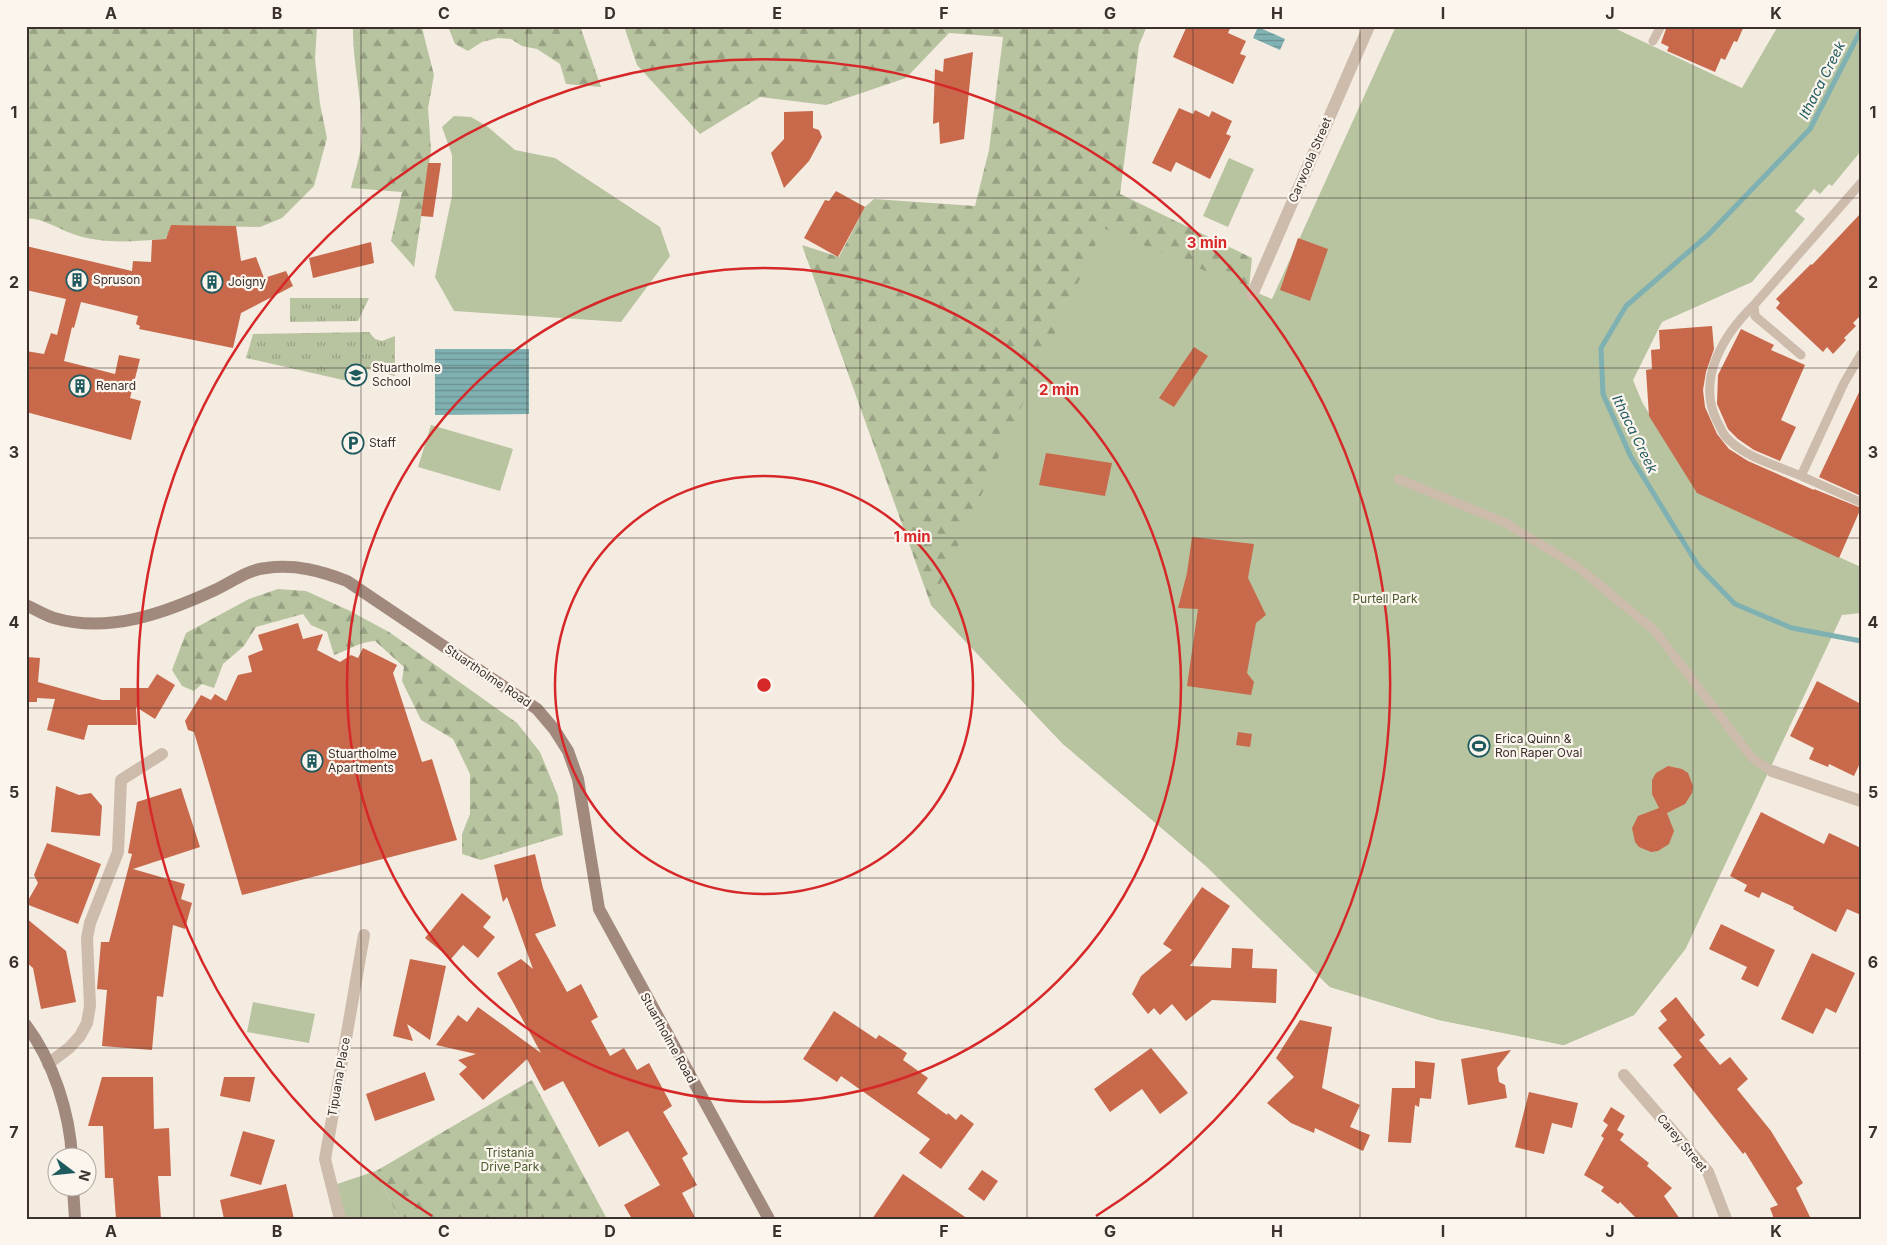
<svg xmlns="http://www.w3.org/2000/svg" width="1887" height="1245" viewBox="0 0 1887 1245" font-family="Inter,sans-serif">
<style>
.grass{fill:url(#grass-tufts)}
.forest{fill:url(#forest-firs)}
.park{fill:#b8c4a0}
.water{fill:url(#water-rules)}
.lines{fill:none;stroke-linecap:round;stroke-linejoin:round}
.stream{stroke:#7fb0b2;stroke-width:5}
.building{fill:#c8694b}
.lane{stroke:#cdbbac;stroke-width:9}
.street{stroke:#cdbbac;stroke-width:12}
.secondary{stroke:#a18a7d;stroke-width:12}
.grid{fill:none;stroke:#3b302b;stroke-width:1;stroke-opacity:0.55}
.ring{fill:none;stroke:#d62828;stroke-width:2.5}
.labels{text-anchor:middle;stroke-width:4.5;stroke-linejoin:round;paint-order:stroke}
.street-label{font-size:12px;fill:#3b302b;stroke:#fbf5ee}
.poi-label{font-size:12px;fill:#3b302b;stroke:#fbf5ee;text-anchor:start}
.park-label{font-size:12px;fill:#4a5a2e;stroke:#fbf5ee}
.water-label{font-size:14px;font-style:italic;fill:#1f5a5e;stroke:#fbf5ee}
.centre{fill:#d62828;stroke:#fbf5ee;stroke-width:2.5}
.ring-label{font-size:15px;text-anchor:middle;font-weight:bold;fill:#d62828;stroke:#fbf5ee;stroke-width:4.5;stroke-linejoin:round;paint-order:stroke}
.neatline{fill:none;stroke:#3b302b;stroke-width:2}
.grid-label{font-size:16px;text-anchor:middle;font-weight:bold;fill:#3b302b}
</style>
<defs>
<pattern id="grass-tufts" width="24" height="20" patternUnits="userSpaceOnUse" patternTransform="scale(1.25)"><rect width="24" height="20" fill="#b8c4a0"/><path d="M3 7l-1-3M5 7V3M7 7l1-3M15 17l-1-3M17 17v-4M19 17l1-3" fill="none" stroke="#97a083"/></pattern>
<pattern id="forest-firs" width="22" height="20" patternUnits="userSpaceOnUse" patternTransform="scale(1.25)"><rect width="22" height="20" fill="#b8c4a0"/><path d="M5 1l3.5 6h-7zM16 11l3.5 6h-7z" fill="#97a083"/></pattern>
<pattern id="water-rules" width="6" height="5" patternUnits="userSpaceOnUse" patternTransform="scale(1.25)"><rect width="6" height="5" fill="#7fb0b2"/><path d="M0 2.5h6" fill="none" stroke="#699091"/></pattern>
</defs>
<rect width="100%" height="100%" fill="#f4ebe1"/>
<path class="grass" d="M290,298h79l-11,23 -68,1z
M369,332l6,7 7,2 13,-5v40l-28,-7 -3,10 -10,-3 -2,6 -106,-24 7,-24z"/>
<path class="forest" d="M26,26h291l-2,33 5,45 7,34 -13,48 -32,32 -22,9 -89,-2 -5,14c-30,2 -63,6 -93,-5 -17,-6 -28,-15 -47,-16z
M353,26h71l-2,2 12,47 -6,33 3,42 -17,117 -23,-26 11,-49 -51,-4c3,-13 8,-28 10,-42 4,-39 -9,-80 -8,-120z
M445,26h135l21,61 -35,-3 -6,-20 -23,-15 -15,-3 -11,-7 -13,-1 -16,4 -14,9 -13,-7 -6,-15z
M624,26h523l-8,19 -19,149 132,64 -6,61 440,629 -52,67 -70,30 -125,-25 -109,-33 -124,-121 -144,-123 -131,-138 -129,-360 37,12 26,-50 9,-8 101,7 14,-56 14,-113 -54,-4 -43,45 -80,27 -66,-8 -60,37 -63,-69z
M278,589l28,2 42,19 41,22 128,91 23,29 18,44 5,39 -82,25 -19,-6v-20l8,-20v-40l-17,-35 -32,-19 -19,-39 2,-14 -29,-26c-17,1 -25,9 -41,14l-7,-23 -16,-7 -8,-11 -47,13 -12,19 -21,18 -9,24 -12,-4 -8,7 -12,-5 -10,-16 14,-37 63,-34z
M532,1080l75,139h-208l-23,-48z"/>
<path class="park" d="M1396,26h214l132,62 36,-62h83v125l-29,35 -3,-2 -9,10 -6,-5 -19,22 10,8 -53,63 -90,40 -29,58 9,22 49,80 112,59 58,26v46l-19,2 -156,333 -52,67 -70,30 -125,-25 -109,-33 -124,-121 -144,-123 -131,-138 172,-377 169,71z
M454,116l17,1 17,10 27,23 40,8 105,69 10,29 -49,66 -167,-11 -19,-34 17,-81v-41l-10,-28z
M1229,158l25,11 -26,58 -25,-11z
M431,425l82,24 -13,42 -82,-24z
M253,1002l62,12 -6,29 -62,-11z
M376,1171l23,48h-53l-9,-35z"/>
<path class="water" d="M1258,27l27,12 -5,11 -27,-12z
M435,349h94v65l-94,1z"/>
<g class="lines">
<path class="stream" d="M1861,30l-51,99 -102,106 -82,71 -25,42 2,46 28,63 68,110 36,37 57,24 69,13"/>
</g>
<path class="building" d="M1187,26h44l-3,7 18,8 -6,13 6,2 -13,28 -60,-27z
M1667,26h77l-7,16 -3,-1 -9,19 -4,-2 -6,14 -48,-21 2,-4 -8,-4z
M973,52l-9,87 -24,5 -1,-22 -6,2 2,-55 8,3 1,-13z
M1179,108l14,6 2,-4 14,7 3,-6 20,10 -6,13 5,2 -21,43 -34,-17 -5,10 -19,-9z
M813,111v17l6,2 3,7 -13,24 -25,27 -13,-35 13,-14v-27z
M428,163h13l-8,54 -12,-1z
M836,191l29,16 -27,50 -34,-19 21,-38 4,1z
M1861,213v102l-8,8 3,3 -12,12 2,2 -13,14 -6,-7 -4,5 -47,-44 4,-5 -4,-4 35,-35 1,1z
M171,225l65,1 5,35 15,-4 8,21 22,-7 7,15 -52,27 -8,35 -94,-19 1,-3 -4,-2 2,-8 -57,-14 -7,26 -2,-1 -8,34 51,13 4,-19 21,4 -10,39 11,3 -10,39 -105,-28v-61l18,3 7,-21 6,2 9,-36 -40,-9v-44l106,25 1,-10 18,1 1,-22 14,-1z
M1298,238l30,11 -18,52 -30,-11z
M371,242l3,21 -61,15 -4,-20z
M1712,326l2,23 -8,23 -3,18 2,17 12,27 12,15 19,12 66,29v-1l47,19 -22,50 -142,-65 -48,-77 -3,-46 6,-1 -1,-19 9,-1 -1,-19z
M1741,329l33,16 -3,5 34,15 -24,55 15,7 -16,34 -26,-11 -16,-11 -10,-10 -11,-25 1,-29z
M1194,347l14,9 -34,51 -15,-9z
M1861,388v108l-42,-19z
M1046,453l66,10 -7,33 -66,-11z
M1192,537l62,7 -6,34 18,37 -10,8 -9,50 7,9 -3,13 -64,-9 11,-77 -20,-1 9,-35z
M298,623l5,16 20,-5 -6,16 23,12 11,-7 7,3 5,-10 34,17 -4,8 29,89 10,-3 25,81 -215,55 -48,-163 -6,-2 -3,-9 16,-26 10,5 4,-6 11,7 12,-26 14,-3 -4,-16 15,-6 -5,-15z
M26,657l14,1 -2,24 64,18h18v-12h28l9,-14 18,11 -20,34 -19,-12 1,18h-49l-4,15 -37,-10 8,-31 -18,-1v4h-11z
M1817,681l44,23v57l-7,15 -25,-12 -1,3 -19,-8 5,-11 -24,-12z
M1238,732l14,2 -2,13 -14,-2z
M1668,766l14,3 6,4 5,13 -1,7 -7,11 -18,9 7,18 -5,13 -11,7 -7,1 -12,-5 -4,-5 -3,-14 6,-12 21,-8 -7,-14v-14l4,-7z
M56,786l23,9 12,-2 11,13 -2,30 -49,-4z
M181,788l19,59 -67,22 52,15 -4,15 11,4 -7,26 -12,-4 -10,72 -6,-1 -5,54 -50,-4 5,-56 -10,-1 4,-47h8l23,-88 -4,-1 9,-51z
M1761,812l63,32 5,-11 32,15v67l-14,-6 -11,23 -43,-23 1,-2 -32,-15 -3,6 -15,-7 3,-6 -17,-9z
M47,843l54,21 -23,60 -52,-20 12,-21 -4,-8z
M535,854l8,34 13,38 -21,8 32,58 14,-8 17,33 -7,4 19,35 14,-8 13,22 12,-7 23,43 -9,6 25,42 -6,4 15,27 -15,8 14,26h-64l-8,-14 36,-20 -32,-54 -29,16 -36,-66 -19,10 -17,-32 -44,41 -24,-26 8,-7 -9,-7 18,-6 -40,-9 22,-30 9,7 11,-15 63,46 -44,-80 24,-14 12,10 -26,-72 -4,5 -9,-37z
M1202,887l28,19 -40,60 41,2 1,-20 21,1 -1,19 25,1 -1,34 -64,-3 -26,21 -14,-17 -12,11 -6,-7 -6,6 -16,-20 9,-18 31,-26 -9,-6z
M462,893l29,24 -8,10 12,10 -17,21 -15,-13 -12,14 -26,-21z
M26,918l40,33 10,51 -35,7 -8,-41 -7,-6z
M1721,924l54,26 -17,37 -17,-8 6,-12 -38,-18z
M1812,953l43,20 -19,40 -10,-5 -13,26 -32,-15z
M410,959l36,7 -16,74 -23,-16 6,17 -20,-5z
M1676,997l29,38 -6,5 21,25 10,-8 18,22 -11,10 34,42 32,52 -7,5 15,31h-37l-4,-11 8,-3 -33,-53 -2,2 -70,-89 9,-8 -24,-29 9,-8 -7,-9z
M834,1011l42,28 3,-4 28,18 -4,7 25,18 -11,15 30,22 1,-2 8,7 5,-6 13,10 -33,45 -22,-16 11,-14 -89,-63 -4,6 -34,-23z
M1300,1020l32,7 -10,61 38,17 -10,22 20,8 -7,16 -48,-23 -1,5 -23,-10 -24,-20 27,-26 -18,-19z
M1151,1048l37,45 -28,21 -18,-25 -32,23 -16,-23z
M1511,1050l-14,18 2,14 6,3 2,13 -39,7 -7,-46z
M1415,1061l20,2 -4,36 -11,-1 -1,9 -4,-2 -4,38 -23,-1 4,-54h23z
M425,1072l10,28 -60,21 -9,-27z
M102,1077h51l1,52 15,-1 2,48h-13l3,43h-45l-3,-41h-8l-2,-52h-15z
M224,1077h31l-5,25 -30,-6z
M1529,1092l49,11 -6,25 -20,-5 -8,31 -29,-7z
M1611,1107l14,9 -8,14 7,4 -4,6 29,23 -2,3 25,22 -8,8 16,23h-43l-17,-17 -2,2 -17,-13 3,-4 -20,-12 20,-37 -3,-2 7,-11 -5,-4z
M243,1131l32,9 -14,45 -31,-9z
M982,1170l16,11 -14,20 -16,-12z
M903,1174l65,45h-96z
M286,1184l8,35h-70l-4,-19z"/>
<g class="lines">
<path class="lane" d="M1653,41l8,-15
M1754,305c-30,29 -58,74 -37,116 3,5 5,12 9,16 19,21 50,28 75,39l43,-93 17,-29
M1801,355l-46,-39 -1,-11 107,-122
M1801,476l59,26
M1398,479l106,43 75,46 76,63 98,128 19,12"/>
<path class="street" d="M1252,295l117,-269
M1772,771l89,30
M48,1064l21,-16 11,-12 7,-13 3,-17 -3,-68 3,-15 28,-71 3,-72 41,-26
M1624,1075l84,97 18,47
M340,1219l-15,-60 39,-224"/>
<path class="secondary" d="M26,605c9,4 18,10 28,13 55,16 111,-5 161,-28 17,-8 32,-20 51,-22 30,-4 55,3 81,13l190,128 17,20 14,22 10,28 21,130 170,310
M26,1025c27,36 44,88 46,133
M73,1188l2,31"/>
</g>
<path class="grid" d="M194,26v1193M361,26v1193M527,26v1193M694,26v1193M860,26v1193M1027,26v1193M1193,26v1193M1360,26v1193M1526,26v1193M1693,26v1193M26,198h1835M26,368h1835M26,538h1835M26,708h1835M26,878h1835M26,1048h1835"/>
<g class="ring">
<circle cx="764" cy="685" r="209"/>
<circle cx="764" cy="685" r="417"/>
<path d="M432 1216A626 626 0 1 1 1096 1216"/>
</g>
<defs>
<g id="building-ring" transform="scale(1.125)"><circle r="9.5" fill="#fbf5ee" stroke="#1f5a5e" stroke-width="1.5"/><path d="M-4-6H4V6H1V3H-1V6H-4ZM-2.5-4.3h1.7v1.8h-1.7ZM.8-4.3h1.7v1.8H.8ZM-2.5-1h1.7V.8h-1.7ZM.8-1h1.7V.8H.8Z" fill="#1f5a5e"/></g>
<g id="school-ring" transform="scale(1.125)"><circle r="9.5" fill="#fbf5ee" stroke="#1f5a5e" stroke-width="1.5"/><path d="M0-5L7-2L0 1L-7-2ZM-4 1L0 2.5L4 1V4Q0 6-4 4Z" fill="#1f5a5e"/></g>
<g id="parking-ring" transform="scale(1.125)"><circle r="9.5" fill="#fbf5ee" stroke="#1f5a5e" stroke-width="1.5"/><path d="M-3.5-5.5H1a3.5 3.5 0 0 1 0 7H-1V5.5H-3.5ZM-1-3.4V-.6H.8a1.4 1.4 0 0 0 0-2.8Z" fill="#1f5a5e"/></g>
<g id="stadium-ring" transform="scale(1.125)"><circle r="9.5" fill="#fbf5ee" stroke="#1f5a5e" stroke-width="1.5"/><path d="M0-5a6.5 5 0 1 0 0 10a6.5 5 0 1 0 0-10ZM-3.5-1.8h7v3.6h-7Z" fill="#1f5a5e"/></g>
</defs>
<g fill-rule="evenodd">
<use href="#building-ring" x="77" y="280"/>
<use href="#building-ring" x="212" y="282"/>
<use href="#school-ring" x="356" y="375"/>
<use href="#building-ring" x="80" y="386"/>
<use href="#parking-ring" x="353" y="443"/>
<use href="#stadium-ring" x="1479" y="746"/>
<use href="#building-ring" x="312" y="761"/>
</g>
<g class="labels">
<g class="street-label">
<text transform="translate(1310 160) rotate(-67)" y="4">Carwoola Street</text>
<text transform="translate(488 676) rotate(34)" y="4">Stuartholme Road</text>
<text transform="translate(668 1038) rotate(61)" y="4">Stuartholme Road</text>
<text transform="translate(339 1077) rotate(-80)" y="4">Tipuana Place</text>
<text transform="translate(1682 1143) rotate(50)" y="4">Carey Street</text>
</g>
<g class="poi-label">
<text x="93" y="284">Spruson</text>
<text x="228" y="286">Joigny</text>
<text x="372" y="372">Stuartholme<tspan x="372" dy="14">School</tspan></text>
<text x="96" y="390">Renard</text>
<text x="369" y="447">Staff</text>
<text x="1495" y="743">Erica Quinn &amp;<tspan x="1495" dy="14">Ron Raper Oval</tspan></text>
<text x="328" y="758">Stuartholme<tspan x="328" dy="14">Apartments</tspan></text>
</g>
<g class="park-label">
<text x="1385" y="603">Purtell Park</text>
<text x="510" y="1157">Tristania<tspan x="510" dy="14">Drive Park</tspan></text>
</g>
<g class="water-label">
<text transform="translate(1822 80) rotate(-63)" y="5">Ithaca Creek</text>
<text transform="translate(1635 434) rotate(64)" y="5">Ithaca Creek</text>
</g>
</g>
<circle cx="764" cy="685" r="8" class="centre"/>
<g class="ring-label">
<text x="1207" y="248">3 min</text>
<text x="1059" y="395">2 min</text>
<text x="912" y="542">1 min</text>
</g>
<rect width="1887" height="1245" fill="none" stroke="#fbf5ee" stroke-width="55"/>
<g transform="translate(72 1172) rotate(106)"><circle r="24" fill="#fbf5ee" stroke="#aea6a0"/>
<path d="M0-4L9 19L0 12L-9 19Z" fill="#1f5a5e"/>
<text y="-8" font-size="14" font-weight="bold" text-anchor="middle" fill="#3b302b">N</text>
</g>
<rect x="28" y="28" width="1832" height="1190" class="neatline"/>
<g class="grid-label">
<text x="111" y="19">A</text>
<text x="277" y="19">B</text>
<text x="444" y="19">C</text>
<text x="610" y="19">D</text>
<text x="777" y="19">E</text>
<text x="944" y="19">F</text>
<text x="1110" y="19">G</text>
<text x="1277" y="19">H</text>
<text x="1443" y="19">I</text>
<text x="1610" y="19">J</text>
<text x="1776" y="19">K</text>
<text x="14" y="118">1</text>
<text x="1873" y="118">1</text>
<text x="14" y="288">2</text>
<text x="1873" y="288">2</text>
<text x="14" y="458">3</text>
<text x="1873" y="458">3</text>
<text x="14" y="628">4</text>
<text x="1873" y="628">4</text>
<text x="14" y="798">5</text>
<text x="1873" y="798">5</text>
<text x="14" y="968">6</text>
<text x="1873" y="968">6</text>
<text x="14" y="1138">7</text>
<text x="1873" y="1138">7</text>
<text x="111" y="1237">A</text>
<text x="277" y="1237">B</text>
<text x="444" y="1237">C</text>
<text x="610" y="1237">D</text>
<text x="777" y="1237">E</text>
<text x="944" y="1237">F</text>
<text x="1110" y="1237">G</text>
<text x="1277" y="1237">H</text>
<text x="1443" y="1237">I</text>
<text x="1610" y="1237">J</text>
<text x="1776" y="1237">K</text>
</g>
</svg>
